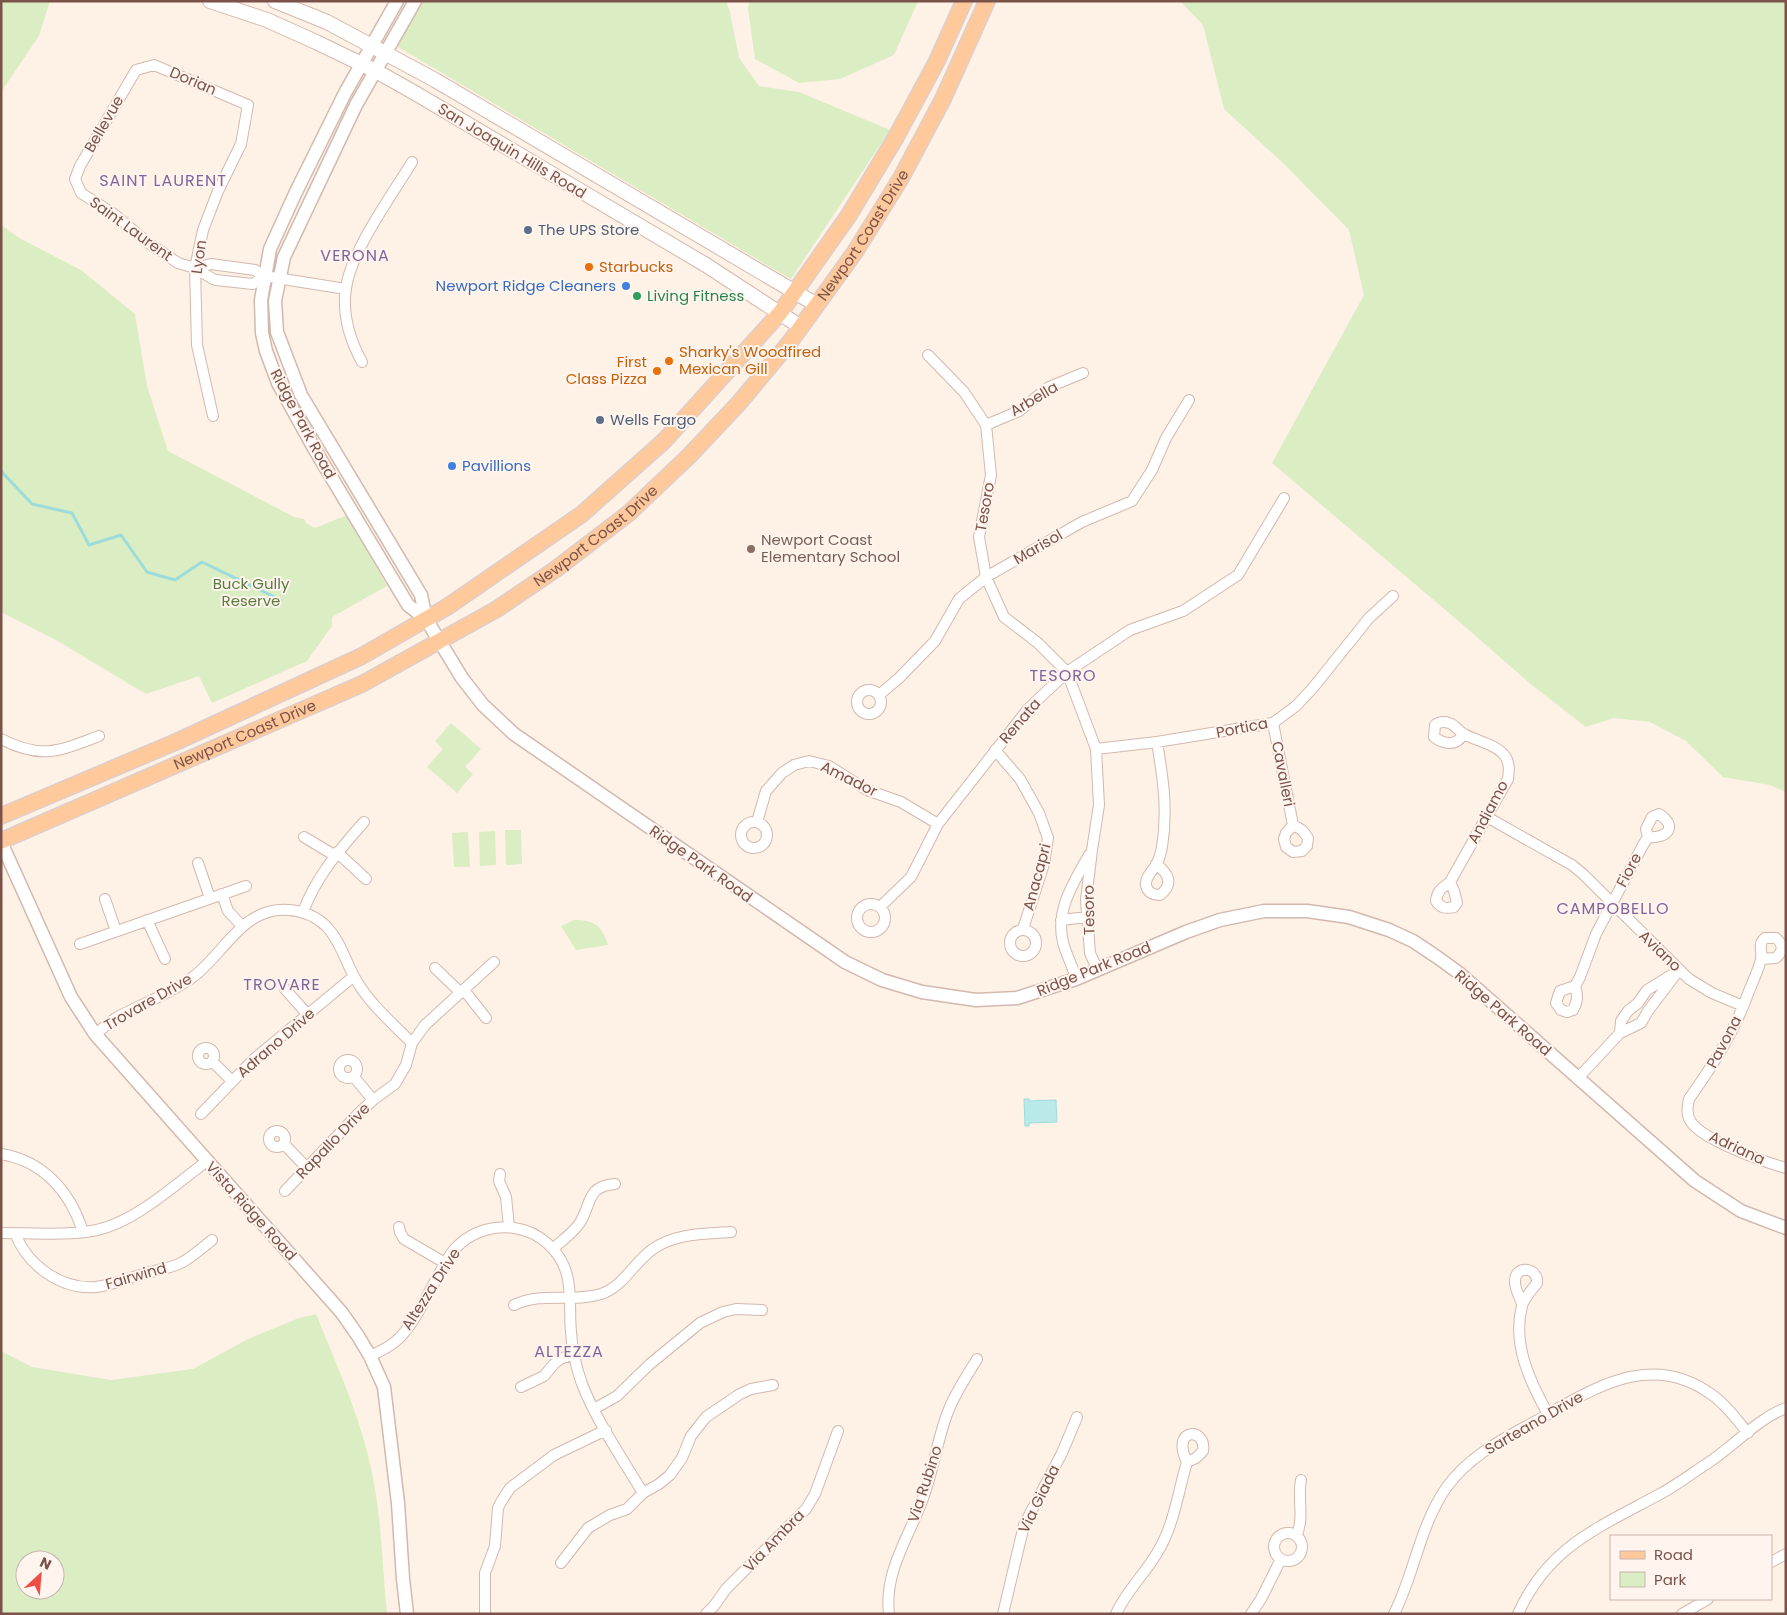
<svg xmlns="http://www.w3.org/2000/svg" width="1787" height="1615" viewBox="0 0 1787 1615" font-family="Poppins,sans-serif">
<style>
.green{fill:#dbedc3;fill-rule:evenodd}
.water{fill:#b9e9e8;stroke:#9edcdb}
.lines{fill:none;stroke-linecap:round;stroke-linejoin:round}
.stream{stroke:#9edcdb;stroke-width:3}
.minor-casing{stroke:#d3b8ae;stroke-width:12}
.tertiary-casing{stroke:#d3b8ae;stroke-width:15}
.secondary-casing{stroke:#d7b7ab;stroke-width:16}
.primary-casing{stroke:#dacfcc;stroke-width:18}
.minor{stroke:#fff;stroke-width:10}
.tertiary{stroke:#fff;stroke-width:12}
.secondary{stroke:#fff;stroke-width:14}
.primary{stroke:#ffc99c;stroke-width:15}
.service-dot{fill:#5c6f8a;stroke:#fff5ee;stroke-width:2}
.food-dot{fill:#e8710a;stroke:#fff5ee;stroke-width:2}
.shop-dot{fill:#3f7fe0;stroke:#fff5ee;stroke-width:2}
.leisure-dot{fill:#2e9e5b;stroke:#fff5ee;stroke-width:2}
.education-dot{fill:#8d6e63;stroke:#fff5ee;stroke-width:2}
.labels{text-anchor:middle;stroke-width:4;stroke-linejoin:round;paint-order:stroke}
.street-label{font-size:15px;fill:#7a5249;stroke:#fff5ee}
.service-label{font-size:15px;fill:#4e5e75;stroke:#fff5ee;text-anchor:start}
.food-label{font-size:15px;fill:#c56008;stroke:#fff5ee;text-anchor:start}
.shop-label{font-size:15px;fill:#366cbe;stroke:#fff5ee;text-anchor:end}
.leisure-label{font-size:15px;fill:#27864d;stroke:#fff5ee;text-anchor:start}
.education-label{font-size:15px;fill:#785e54;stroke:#fff5ee;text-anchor:start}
.park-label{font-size:15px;fill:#597a3d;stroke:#fff5ee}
.neighbourhood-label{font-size:16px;letter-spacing:1px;fill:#80649d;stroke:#fff5ee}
</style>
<rect width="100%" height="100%" fill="#fef1e6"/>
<path class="green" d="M1,1h49l-11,35 -38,56z
M419,1h307l4,11 9,46 20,28 40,6 91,38 -99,149 -393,-232z
M749,1h169l-24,54 -54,24 -41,4 -44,-24 -7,-50z
M1180,1h606v791l-16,-7 -47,-8 -37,-36 -36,-19 -36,-4 -28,9 -53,-41 -71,-62 -190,-161 92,-168 -15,-65 -64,-65 -61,-56 -21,-84z
M1,225l20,14 60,31 54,44 12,72 21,65 126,66 10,2 2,4 9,5 32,-13 40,71 -55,31v9l-25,35 -95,42 -13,-27 -53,18 -90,-54 -55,-28z
M451,723l30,26 -16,18 8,7 -16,19 -30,-26 16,-18 -8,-8z
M505,830h16l1,34 -16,1z
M495,831l1,34 -16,1 -1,-34z
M468,832l2,35h-16l-2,-34z
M574,920c20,0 28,5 34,25l-32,5 -15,-24z
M316,1314c21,52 45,104 56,159 10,47 10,93 15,141h-386v-263l31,16 79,13 82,-11 55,-30 51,-21zM25,1560h30v30h-30z"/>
<path class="water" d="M1024,1099h5v2l27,-1 1,22 -28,1v3h-4z"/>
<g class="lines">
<path class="stream" d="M1,471l31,33 40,9 17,32 32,-10 26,37 28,8 27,-18 79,38"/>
<g class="minor-casing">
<path id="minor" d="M195,268l16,-4 44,6 9,6 82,13
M928,355l36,37 22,33 5,50 -12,62 7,40 18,40 34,26 29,29 29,77 3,56 -7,45 -6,50 4,53 7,16
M362,362c-12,-22 -20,-48 -16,-74 5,-37 46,-93 66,-126
M213,416l-16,-71 -2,-77 8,-38 15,-39 23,-47 7,-39 -94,-40 -18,5 -56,96 -5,13 6,14 33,21 33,28 31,21 17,5 18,11 3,1 37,4 11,-8
M986,425l33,-14 30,-24 34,-14
M857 702a12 12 0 1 1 24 0a12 12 0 1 1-24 0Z
M879,695l20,-17 36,-37 24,-42 27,-22 96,-55 50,-21 20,-31 14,-32 23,-38
M1273,723l20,102 9,5 6,8 -1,8 -5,5 -9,1 -7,-5 -2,-8 2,-6 7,-8
M1,739c41,21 58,12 98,-3
M1096,749l61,-7 116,-19 23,-17 16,-17 57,-71 24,-22
M995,750l25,29 19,34 9,25 -4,26 -21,65
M1487,817l85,48 11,9 106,105 23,14 31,13
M741 835a13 13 0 1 1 26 0a13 13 0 1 1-26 0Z
M757,822l9,-31 16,-18 12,-8 15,-4 20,5 38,24 34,12 37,22
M304,837l30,18
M337,852l29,27
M198,863l12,35
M1156,864c13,10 18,20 4,31 -6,0 -13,-2 -14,-10 -1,-8 6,-13 10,-20 3,-5 5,-13 6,-18 6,-37 1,-69 -5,-105
M1450,882l4,9 3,12 -3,4c-9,2 -13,1 -18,-6 1,-10 6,-13 14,-19l58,-103c1,-8 2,-16 -3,-23 -9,-12 -29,-15 -41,-22 -6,-3 -8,-9 -15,-11 -6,-2 -10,-1 -14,2l-1,12c9,7 23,10 29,-3
M222,894l6,17 14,15
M105,899l11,32
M857 918a14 14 0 1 1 28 0a14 14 0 1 1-28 0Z
M880,907l31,-30 27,-53 90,-115 39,-37 63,-42 53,-19 55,-36 46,-77
M303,912c13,-35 36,-62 61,-90
M147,920l18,39
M1061,920l27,-3
M1010 943a13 13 0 1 1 26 0a13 13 0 1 1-26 0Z
M80,944l166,-58
M1761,959l15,-1c7,-7 8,-13 0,-20h-11c-8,7 -2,12 -4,21 -1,6 -9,25 -12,32 -14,40 -36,74 -60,108 -2,8 -3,16 2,23 12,18 73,40 95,46
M435,968l26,25
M1076,979c-3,-13 -10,-24 -13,-37 -8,-32 11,-60 26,-87
M1575,986c3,9 3,15 -2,24l-6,2 -6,-2 -5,-7 4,-12 15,-5 5,-9 16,-43 47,-89 5,-8c18,2 31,-10 11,-23l-7,3 -6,12 2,8
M285,989l23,26
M464,990l22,28
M1620,1033l1,-12 7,-10 10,-8 9,-13 26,-16
M95,1034c7,-5 14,-11 21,-16 25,-14 54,-24 77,-41 32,-24 50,-71 96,-67 14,1 28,7 38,17 14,15 19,36 29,53 14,24 36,43 56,63
M198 1056a8 8 0 1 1 16 0a8 8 0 1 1-16 0Z
M339 1069a9 9 0 1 1 18 0a9 9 0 1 1-18 0Z
M212,1061l20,20
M354,1077l19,23
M1578,1078l42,-45 21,-10 7,-12 31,-41
M201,1114l53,-55 100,-83
M269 1139a8 8 0 1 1 16 0a8 8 0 1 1-16 0Z
M284,1144l23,24
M1,1154c43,7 70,39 82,78
M500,1174l-1,7 7,16 3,30
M285,1191l74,-78 14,-13 22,-16 11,-19 6,-22 13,-18 69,-63
M399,1227l1,5 4,7 41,24
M1,1233c31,0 66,3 96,-3 38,-8 79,-46 110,-69
M15,1233c12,32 46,57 81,54 16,-2 33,-9 48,-13 12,-4 27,-6 37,-11 11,-6 22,-16 31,-23
M553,1249c8,-8 19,-15 26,-25 13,-18 6,-38 36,-40
M1522,1304c-2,-7 -8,-16 -7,-24 1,-14 19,-13 22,-1v4c-5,7 -13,15 -15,23 -10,38 8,76 26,108
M514,1305c29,-14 58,-2 87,-11 23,-8 33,-32 52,-45 22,-16 52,-15 78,-17
M370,1356c9,-4 19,-9 26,-15 17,-14 32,-48 43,-67 6,-11 12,-23 22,-31 14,-12 34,-18 53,-15 25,3 47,23 53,47 5,18 2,38 4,57 1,18 5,35 11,52 15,38 40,74 61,109
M521,1387l23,-11 10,-12 6,-5 14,-5
M594,1409l23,-13 33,-32 50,-41 23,-11 13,-3 26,1
M1274 1547a14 14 0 1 1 28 0a14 14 0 1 1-28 0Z
M1296,1536c9,-17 1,-38 5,-56
M1771,1562l15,-8
M561,1563l27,-35 22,-13 17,-6 16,-16 16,-9 11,-9 12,-17 9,-22 15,-19 34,-23 11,-5 22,-4
M485,1614v-41l10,-27 3,-38 3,-6 9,-14 44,-33 52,-25
M706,1614l8,-8 12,-17 80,-80 9,-15 23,-63
M889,1614c-5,-42 19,-75 33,-113 10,-26 14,-54 23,-81 7,-22 20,-41 32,-61
M1003,1614l21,-89 38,-72 15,-36
M1116,1614c10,-23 29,-40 41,-61 17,-27 21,-61 30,-91 -17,-35 20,-35 16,-11l-7,7 -9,4
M1251,1614l10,-15 20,-40
M1394,1614c21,-42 25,-86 52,-126 23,-32 57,-49 90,-67 57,-32 116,-73 179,-24 13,10 22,23 33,36
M1518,1614c30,-68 82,-87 142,-120 17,-9 32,-21 48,-31 26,-17 49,-44 78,-55
M1682,1614l26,-15"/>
</g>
<g class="tertiary-casing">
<path id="tertiary" d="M397,1l-52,92 -50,101 -25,55 -9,51 1,33 4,18 12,32 37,67 93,155 18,14
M415,1l-59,104 -72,152 -9,44 2,31 24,63 120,200 5,24 36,59 21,27 31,29 331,228 37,18 40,12 54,8 41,-2 59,-19 110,-47 34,-12 44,-9h43l42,6 40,13 24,11 24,16 22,16 236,208 46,30 45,17
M1,842l70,155 24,37 247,279 16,23 12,20 14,31 14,116 5,76 4,35"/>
</g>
<g class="secondary-casing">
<path id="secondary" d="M210,1l57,19 49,22 60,29 39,22 291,172 95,62
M275,1l52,21 108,58 382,225"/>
</g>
<g class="primary-casing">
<g id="primary">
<path d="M1,816l177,-75 184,-85 85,-49 135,-93 82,-73 116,-128 69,-98 47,-78 41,-76 27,-60"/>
<path id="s1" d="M1,841l361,-157 135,-75 59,-40 73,-56 60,-57 50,-53 51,-61 65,-90 46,-74 42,-79 44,-98"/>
</g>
</g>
<use href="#minor" class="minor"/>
<use href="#tertiary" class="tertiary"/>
<use href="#secondary" class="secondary"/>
<use href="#primary" class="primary"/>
</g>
<g class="service-dot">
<circle cx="528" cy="230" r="5"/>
<circle cx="600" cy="420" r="5"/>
</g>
<g class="food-dot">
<circle cx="589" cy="267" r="5"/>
<circle cx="669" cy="361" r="5"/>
<circle cx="657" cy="371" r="5"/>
</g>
<g class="shop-dot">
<circle cx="626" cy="286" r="5"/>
<circle cx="452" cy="466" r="5"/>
</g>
<circle class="leisure-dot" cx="637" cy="296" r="5"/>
<circle class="education-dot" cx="751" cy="549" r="5"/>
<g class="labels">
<g class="street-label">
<text transform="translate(193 81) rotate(23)" y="5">Dorian</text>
<text transform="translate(104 124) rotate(-60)" y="5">Bellevue</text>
<text transform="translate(512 151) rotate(31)" y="5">San Joaquin Hills Road</text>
<text transform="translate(131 229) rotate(36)" y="5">Saint Laurent</text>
<text dy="5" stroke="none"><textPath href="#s1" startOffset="1076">Newport Coast Drive</textPath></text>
<text transform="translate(199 257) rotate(-82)" y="5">Lyon</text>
<text transform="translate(1034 399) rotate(-31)" y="5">Arbella</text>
<text transform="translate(303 424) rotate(62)" y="5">Ridge Park Road</text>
<text transform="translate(985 507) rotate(-80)" y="5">Tesoro</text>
<text dy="5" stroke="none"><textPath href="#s1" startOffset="671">Newport Coast Drive</textPath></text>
<text transform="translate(1038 547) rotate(-30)" y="5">Marisol</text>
<text transform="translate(1020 721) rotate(-49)" y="5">Renata</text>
<text transform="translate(1242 728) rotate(-11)" y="5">Portica</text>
<text dy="5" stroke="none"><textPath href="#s1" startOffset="266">Newport Coast Drive</textPath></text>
<text transform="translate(1283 774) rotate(79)" y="5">Cavalleri</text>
<text transform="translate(849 779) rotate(26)" y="5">Amador</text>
<text transform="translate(1488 812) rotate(-62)" y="5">Andiamo</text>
<text transform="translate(701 864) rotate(35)" y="5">Ridge Park Road</text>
<text transform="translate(1629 870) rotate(-62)" y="5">Fiore</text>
<text transform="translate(1037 877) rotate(-75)" y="5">Anacapri</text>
<text transform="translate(1089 910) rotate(-91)" y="5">Tesoro</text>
<text transform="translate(1660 951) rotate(44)" y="5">Aviano</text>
<text transform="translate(1094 969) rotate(-22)" y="5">Ridge Park Road</text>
<text transform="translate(148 1002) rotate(-30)" y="5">Trovare Drive</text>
<text transform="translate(1503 1013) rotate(41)" y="5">Ridge Park Road</text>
<text transform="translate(1724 1042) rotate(-62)" y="5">Pavona</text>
<text transform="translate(276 1043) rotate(-41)" y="5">Adrano Drive</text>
<text transform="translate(333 1141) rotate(-46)" y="5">Rapallo Drive</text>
<text transform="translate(1737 1148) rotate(25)" y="5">Adriana</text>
<text transform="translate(251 1211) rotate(48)" y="5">Vista Ridge Road</text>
<text transform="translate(136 1276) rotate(-16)" y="5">Fairwind</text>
<text transform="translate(431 1289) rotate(-57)" y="5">Altezza Drive</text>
<text transform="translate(1534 1423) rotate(-30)" y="5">Sarteano Drive</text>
<text transform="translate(925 1484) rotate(-72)" y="5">Via Rubino</text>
<text transform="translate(1039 1499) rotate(-64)" y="5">Via Giada</text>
<text transform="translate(774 1541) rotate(-46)" y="5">Via Ambra</text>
</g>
<g class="service-label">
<text x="538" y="235">The UPS Store</text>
<text x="610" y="425">Wells Fargo</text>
</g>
<g class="food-label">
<text x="599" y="272">Starbucks</text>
<text x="679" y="357">Sharky's Woodfired<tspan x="679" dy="17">Mexican Gill</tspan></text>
<text x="647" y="367" text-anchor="end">First<tspan x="647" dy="17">Class Pizza</tspan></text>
</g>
<g class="shop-label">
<text x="616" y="291">Newport Ridge Cleaners</text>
<text x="462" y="471" text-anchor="start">Pavillions</text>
</g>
<g class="leisure-label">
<text x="647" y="301">Living Fitness</text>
</g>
<g class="education-label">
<text x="761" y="545">Newport Coast<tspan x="761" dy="17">Elementary School</tspan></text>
</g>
<g class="park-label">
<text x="251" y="589">Buck Gully<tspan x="251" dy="17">Reserve</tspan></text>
</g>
<g class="neighbourhood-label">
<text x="163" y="186">SAINT LAURENT</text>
<text x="355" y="261">VERONA</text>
<text x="1063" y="681">TESORO</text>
<text x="1613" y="914">CAMPOBELLO</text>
<text x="282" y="990">TROVARE</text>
<text x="569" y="1357">ALTEZZA</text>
</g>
</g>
<rect width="1787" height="1615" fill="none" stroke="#7a5249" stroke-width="5"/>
<rect x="1610" y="1535" width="162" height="65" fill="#fff5ee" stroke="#cab4ac"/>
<rect x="1620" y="1551" width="25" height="8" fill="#ffc99c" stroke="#cab4ac"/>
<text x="1654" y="1560" font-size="15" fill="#7a5249">Road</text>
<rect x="1620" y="1572" width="25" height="15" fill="#dbedc3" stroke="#cab4ac"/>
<text x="1654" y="1585" font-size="15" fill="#7a5249">Park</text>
<g transform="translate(40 1575) rotate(26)"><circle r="24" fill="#fff5ee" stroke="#cab4ac"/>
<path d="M0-4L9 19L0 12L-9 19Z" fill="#ef4d44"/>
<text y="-8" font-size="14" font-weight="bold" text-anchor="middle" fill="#7a5249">N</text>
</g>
</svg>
